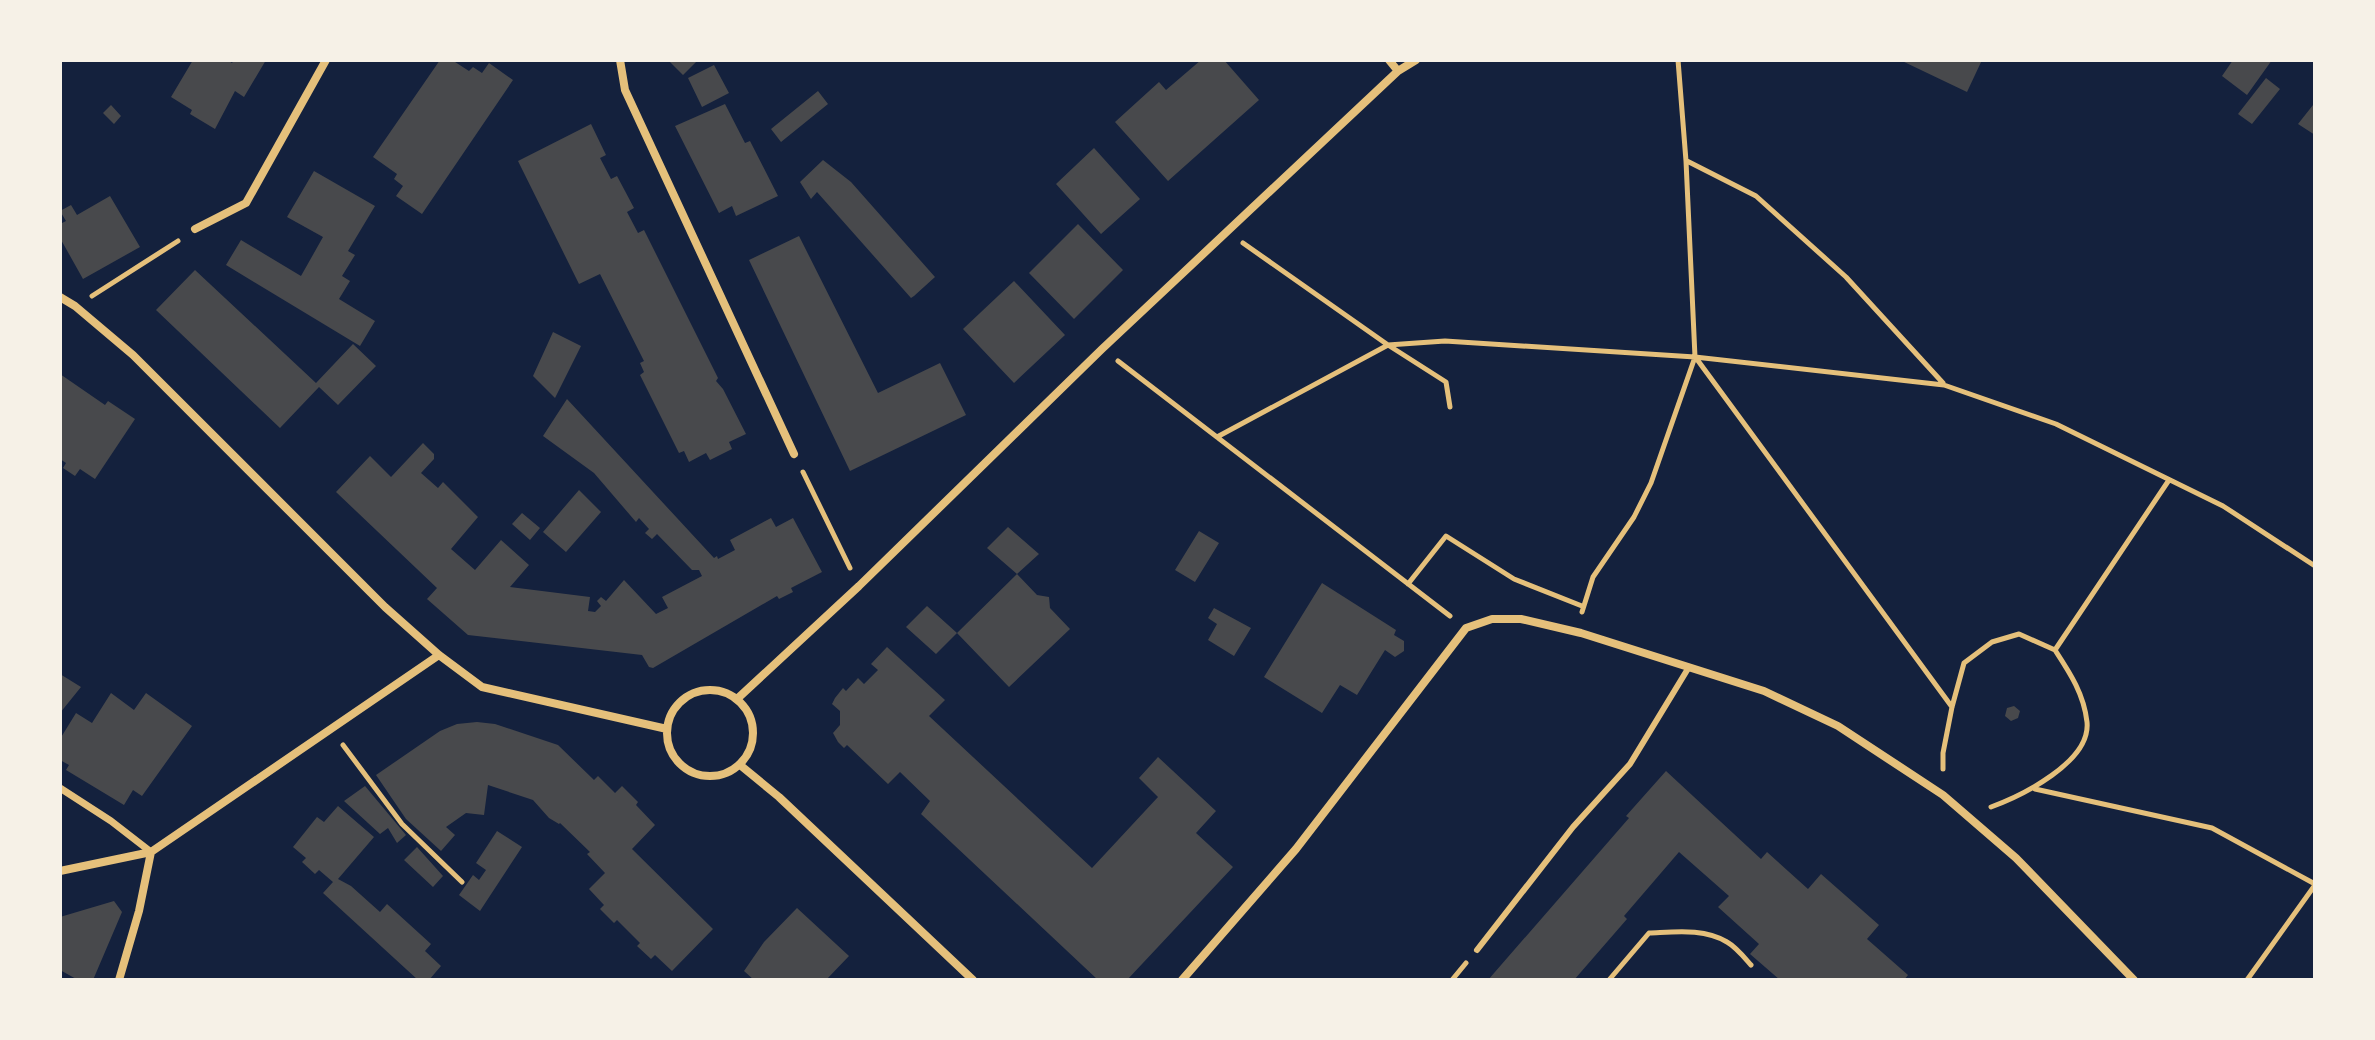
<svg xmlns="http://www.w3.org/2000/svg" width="2375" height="1040" viewBox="0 0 2375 1040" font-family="Cabin,sans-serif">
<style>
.building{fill:#48494c}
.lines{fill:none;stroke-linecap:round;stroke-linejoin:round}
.path{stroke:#e5c07b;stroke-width:5}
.service{stroke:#e5c07b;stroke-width:6}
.pedestrian{stroke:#e5c07b;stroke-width:7}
.minor{stroke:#e5c07b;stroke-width:8}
</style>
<rect width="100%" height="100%" fill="#14213d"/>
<path class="building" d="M193,60h34l5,3 2,-3h32l-22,37 -9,-6 -20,38 -25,-15 2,-4 -21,-13z
M440,60h12l17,11 4,-4 9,6 7,-10 24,17 -91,134 -26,-18 7,-10 -9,-7 3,-5 -24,-17z
M668,60h30l-15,15z
M1201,60h23l35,40 -91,81 -53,-59 44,-40 7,8z
M1900,60h82l-15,32z
M2233,60h39l-25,35 -25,-19z
M714,65l15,28 -27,14 -14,-29z
M2266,78l14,11 -28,35 -14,-10z
M818,91l10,13 -47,38 -10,-13z
M725,104l20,39 5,-2 28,55 -42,20 -4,-10 -13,7 -44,-87z
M111,105l10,11 -7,8 -11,-11z
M2313,105l2,2v28l-17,-11z
M591,124l15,31 -6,3 11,21 6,-3 8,15 9,17 -7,4 11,21 6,-3 74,148 -2,3 7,8 23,45 -17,8 3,7 -22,11 -4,-7 -17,9 -5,-11 -5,2 -39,-78 4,-3 -4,-9 4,-2 -44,-87 -21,10 -61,-123z
M1094,148l46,51 -39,35 -45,-50z
M823,160l28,22 84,95 -21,19 -3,2 -94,-106 -6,7 -11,-17z
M314,171l61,35 -27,45 7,4 -13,21 8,5 -11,18 36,22 -15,25 -134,-81 15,-25 60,36 22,-39 -36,-20z
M110,196l30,51 -57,32 -23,-41v-14l6,-3 -6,-10 11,-6 6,10z
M1078,224l45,46 -49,49 -45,-46z
M799,236l79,157 62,-30 26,52 -116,56 -101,-211z
M195,270l121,113 37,-39 23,22 -38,39 -19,-18 -39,41 -124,-118z
M1014,281l51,54 -51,48 -51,-54z
M553,332l28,14 -26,52 -22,-22z
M60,374l45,31 3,-4 27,18 -40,60 -15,-10 -5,7 -12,-8 3,-5 -6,-4z
M567,399l147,159 3,-2 1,3 17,-9 -5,-10 41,-22 5,9 17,-9 29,54 -31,16 2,4 -14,7 -2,-3 -124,72 -4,-1 -7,-12 -174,-20 -41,-36 10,-11 -101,-96 34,-36 21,21 32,-34 11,11v5l-13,14 17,15 5,-6 35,35 -27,32 24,21 26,-30 28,25 -19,22 80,10 -2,14 7,1 6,-6 -4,-5 4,-4 5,4 18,-21 32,34 12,-6 -6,-11 40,-21 -3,-6h-7l-35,-36 -5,5 -7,-6 4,-4 -10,-11 -3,4 -42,-49 -51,-37z
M579,490l22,22 -35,40 -23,-20z
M522,513l18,15 -10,12 -18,-16z
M1008,527l31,27 -22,20 20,21 12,2 1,11 20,21 -61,58 -52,-54 60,-59 -30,-26z
M1199,531l20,12 -24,39 -20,-12z
M1322,583l74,47 -2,5 10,6v10l-9,6 -10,-7 -28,45 -17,-10 -18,28 -58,-36z
M927,606l30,27 -21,21 -30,-27z
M1214,608l37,20 -17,28 -26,-16 9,-16 -9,-6z
M887,647l58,53 -16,16 163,152 66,-71 -19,-19 19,-21 58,54 -20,22 37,34 -106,113h-29l-177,-166 9,-13 -30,-29 -12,12 -41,-39 -3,3 -6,-6 -5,-9 7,-8v-14l-8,-7 3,-6 8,-10 3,3 12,-13 6,6 14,-14 -7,-6z
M60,674l21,13 -21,26z
M111,693l23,17 12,-17 46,33 -50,70 -9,-6 -9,15 -58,-35 3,-5 -9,-5v-21l16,-26 16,10z
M2014,706l6,5 -2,7 -7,3 -6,-5 2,-8z
M477,722l18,2 63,21 36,35 4,-4 17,17 7,-7 16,16 -2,3 19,20 -23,24 81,80 -41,42 -17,-16 -4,4 -14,-13 3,-3 -23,-23 -3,3 -14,-14 4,-4 -15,-16 16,-16 -18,-19 3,-2 -30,-29 -1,1 -10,-6 -16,-18 -45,-15 -4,30 -18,-2 -20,14 9,8 -14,16 -35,-32 -30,-44 64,-44 17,-7z
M1666,771l95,88 6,-7 41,37 13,-15 58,51 -12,14 41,36 -4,5h-124l-30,-26 9,-10 -41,-37 11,-11 -50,-44 -55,64 3,3 -53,61h-86l141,-162 -3,-2z
M365,786l41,49 -9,8 -9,-15 -8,6 -36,-33z
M338,806l36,31 -36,42 13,7 29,26 7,-8 44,40 -6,7 16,15 -12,14h-11l-95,-87 10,-11 -14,-12 -4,4 -13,-12 4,-4 -13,-11 24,-30 7,5z
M497,831l25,16 -42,64 -21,-16 14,-20 6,5 7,-10 -10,-7z
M417,847l26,29 -10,11 -29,-27z
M114,901l8,11 -29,68h-15l-18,-10v-53z
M797,908l52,48 -23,24h-72l-10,-9 20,-29z"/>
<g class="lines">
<path class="path" d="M1687,161l69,35 90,81 97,106
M1243,243l145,102 58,37 4,25
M92,296l86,-55
M1696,358l256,349
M1118,361l332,255
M1217,437l171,-92 57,-4 250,16 249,28 112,39 167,82 92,60
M803,472l47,96
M1408,584l38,-48 68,43 68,27
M1582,612l11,-35 41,-60 17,-34 44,-126 -9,-196 -8,-101
M343,745l59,79 60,58
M1943,769v-16l9,-46 12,-44 28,-21 27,-8 36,16
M2035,789l177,39 103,56
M1991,807c30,-11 100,-45 96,-85 -3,-28 -17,-49 -32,-72l114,-170
M1452,980l14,-17
M1609,980l40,-47c26,-1 55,-5 78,9 9,5 17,15 24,23
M2247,980l68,-95"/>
<path class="service" d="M1477,950l96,-123 57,-63 59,-97"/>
<path class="pedestrian" d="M60,788l51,33 40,31"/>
<path class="minor" d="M620,60l5,30 169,364
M1389,60l9,11
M195,229l51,-26 80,-143
M60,297l15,9 58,49 252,252 54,48 43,32 185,42
M667 733a43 43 0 1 1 86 0a43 43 0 1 1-86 0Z
M737,699l122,-113 243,-237 296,-278 18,-11
M740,765l39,32 194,183
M60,871l91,-19 288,-197
M119,980l20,-69 12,-59
M1182,980l114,-131 170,-221 26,-9h29l60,14 183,58 74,35 105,69 73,63 118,122"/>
</g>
<rect width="2375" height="1040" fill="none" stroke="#f6f1e7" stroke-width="124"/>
</svg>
